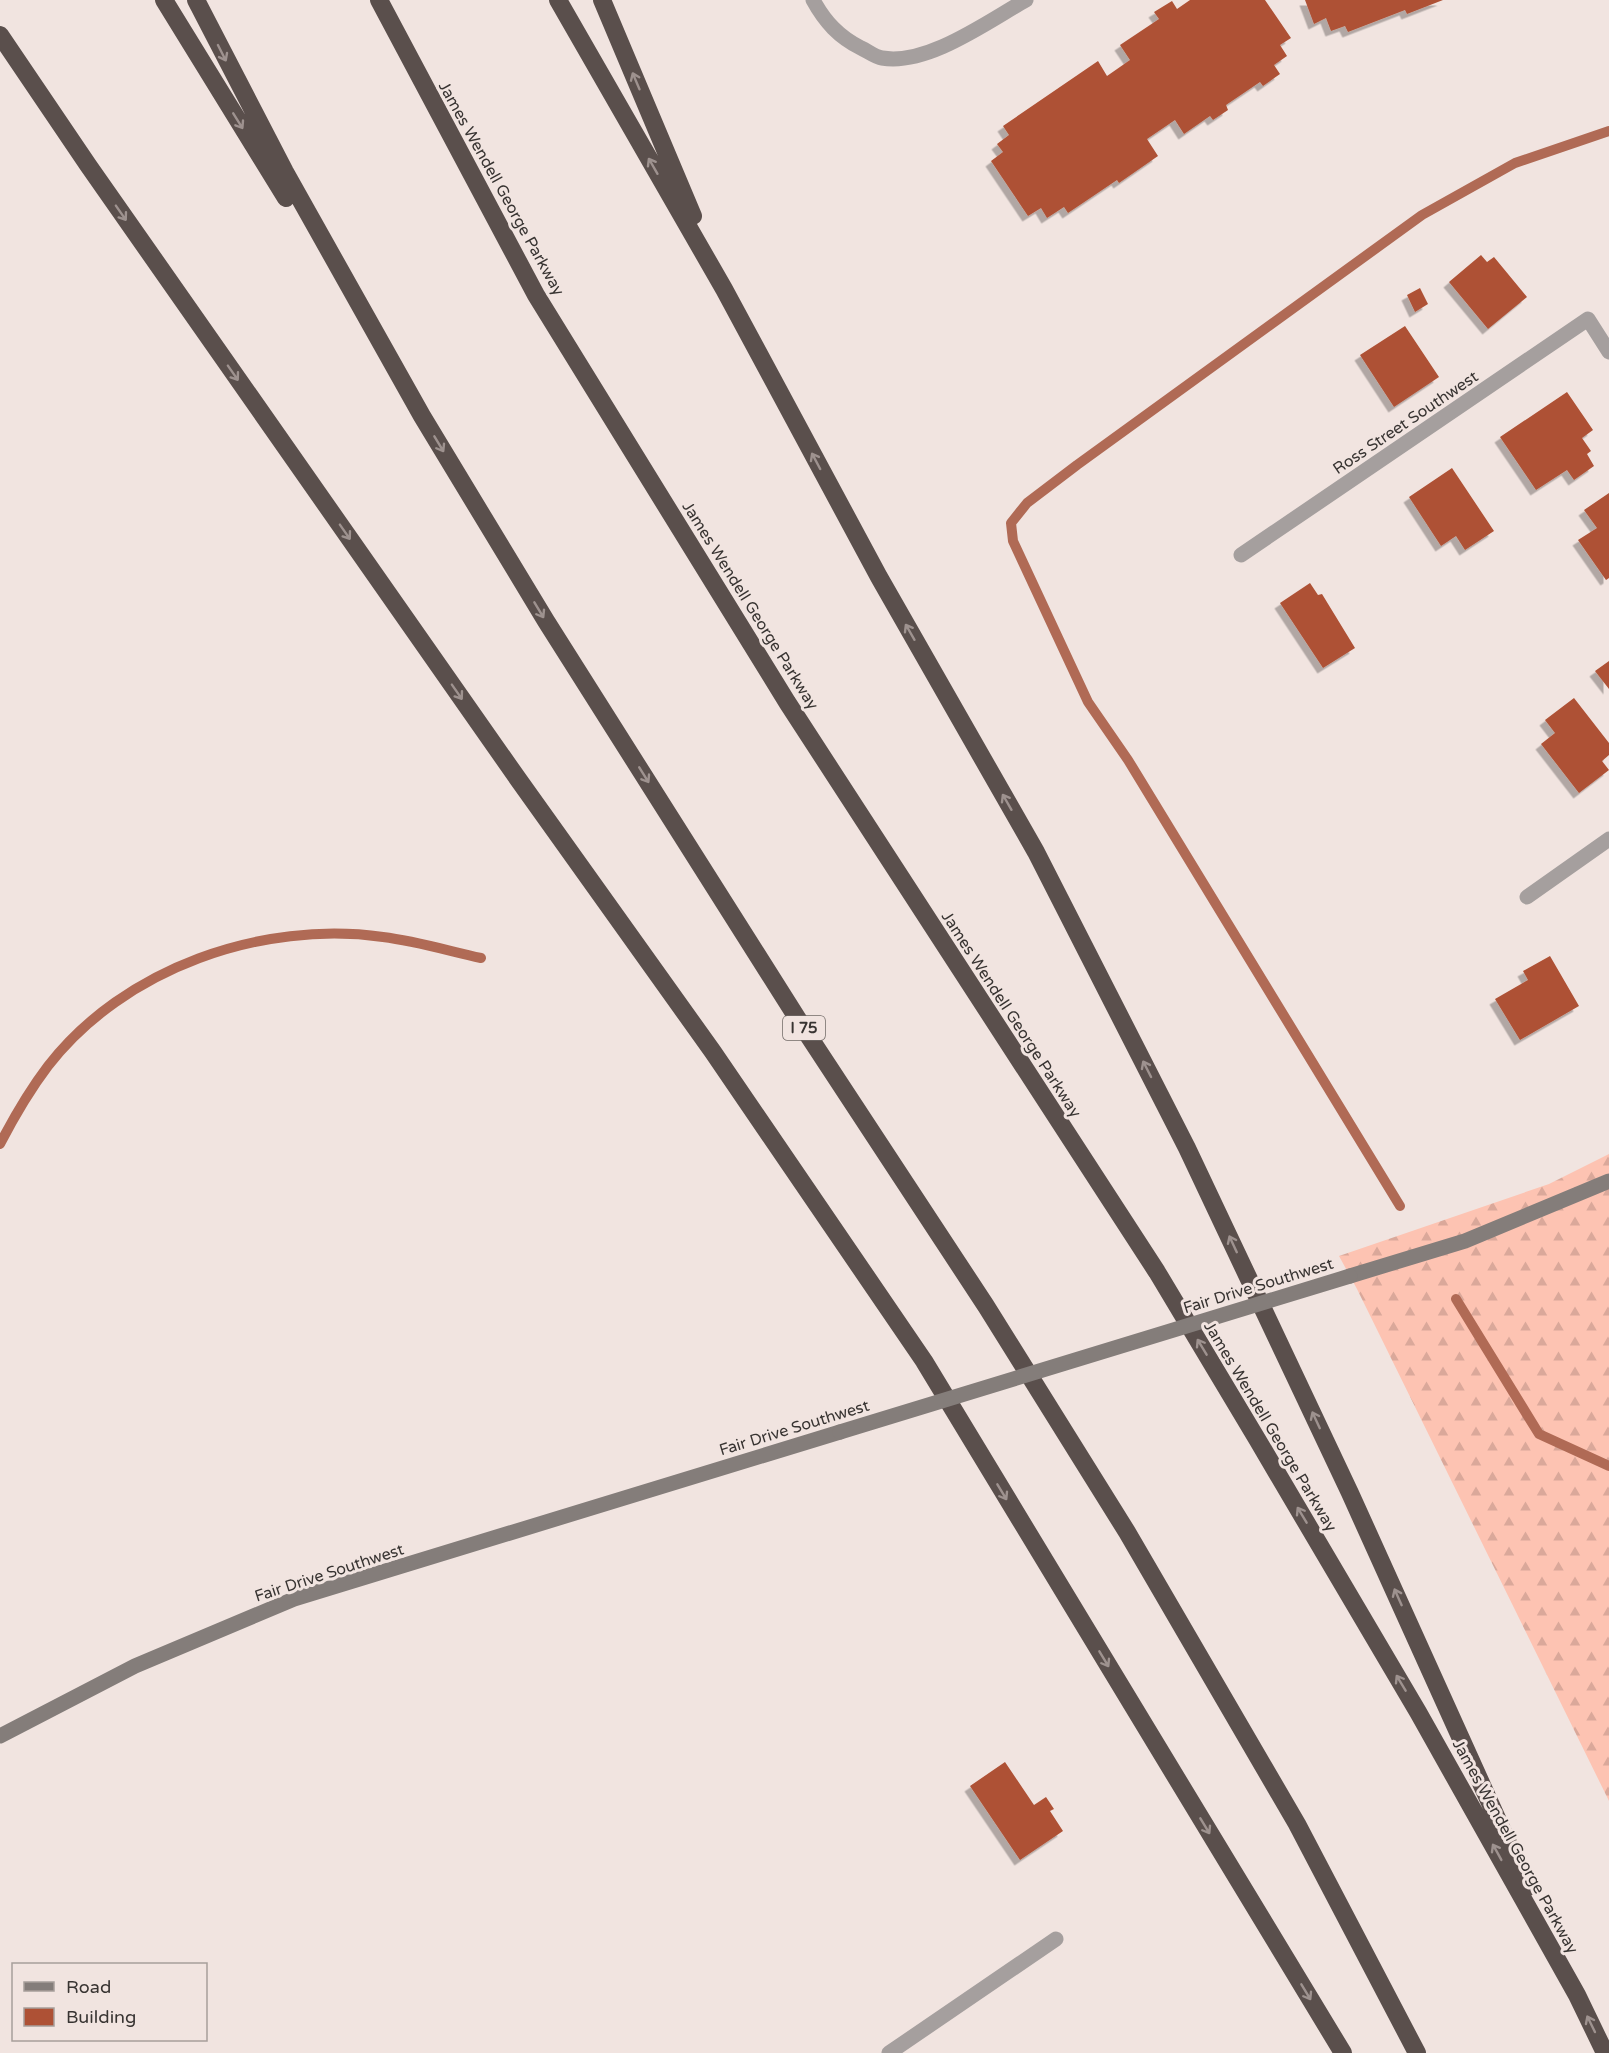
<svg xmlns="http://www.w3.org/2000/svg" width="1609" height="2053" viewBox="0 0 1609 2053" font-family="'Varela Round',sans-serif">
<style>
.forest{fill:url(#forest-firs)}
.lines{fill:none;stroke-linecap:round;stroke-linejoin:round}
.stream{stroke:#b06a55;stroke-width:10}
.building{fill:#ae5135;filter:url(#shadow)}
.minor{stroke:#a59f9e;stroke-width:15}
.secondary{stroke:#847d7a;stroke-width:15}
.motorway{stroke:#5a4f4c;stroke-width:18}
.secondary-bridge{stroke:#847d7a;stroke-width:15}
.oneway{stroke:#9e928f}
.labels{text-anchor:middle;stroke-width:6;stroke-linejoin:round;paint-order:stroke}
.shield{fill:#f1e4e0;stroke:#706966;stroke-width:1.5}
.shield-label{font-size:15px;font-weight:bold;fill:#383432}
.street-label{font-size:16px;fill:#383432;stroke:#f1e4e0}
</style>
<defs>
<pattern id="forest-firs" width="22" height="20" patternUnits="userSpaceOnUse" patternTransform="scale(1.5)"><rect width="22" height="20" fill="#fdc3b2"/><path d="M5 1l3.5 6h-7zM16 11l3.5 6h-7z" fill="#daa89a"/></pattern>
<filter id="shadow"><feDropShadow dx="-5.5" dy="5.5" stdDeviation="0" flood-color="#0004"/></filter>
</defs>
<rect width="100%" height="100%" fill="#f1e4e0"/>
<path class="forest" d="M1609,1154v647l-252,-512 -18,-33 210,-72z"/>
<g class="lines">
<path class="stream" d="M0,1144c14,-27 29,-53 48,-78 76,-98 214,-146 335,-129 33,4 66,14 98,21
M1400,1206l-272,-446 -40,-58 -75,-161 -2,-18 16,-20 50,-38 345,-250 93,-52 94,-32
M1456,1299l83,135 70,32"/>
</g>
<path class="building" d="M1190,0h75l26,38 -11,7 7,11 -13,9 6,9 -17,12 -3,-4 -34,23 2,5 -15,10 -3,-4 -26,18 -9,-14 -28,19 11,17 -39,27 -2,-3 -49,33 -4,-6 -17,11 -6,-10 -13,8 -37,-55 12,-9 -6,-8 12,-9 -6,-9 95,-65 9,15 23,-16 -10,-15 39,-26 -5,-7 18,-11 5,8z
M1305,0h138l-36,14 -2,-4 -57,22 -3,-6 -14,5 -5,-13 -12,6z
M1481,255l6,7 7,-5 33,40 -39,32 -39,-47z
M1420,288l8,16 -13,8 -8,-17z
M1405,326l34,51 -45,30 -34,-52z
M1567,392l26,38 -11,8 9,13 -4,3 7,12 -20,14 -7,-10 -31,20 -36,-53z
M1452,468l42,63 -29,19 -9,-14 -15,10 -32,-49z
M1609,493v85l-3,2 -28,-40 19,-12 -13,-18z
M1310,583l8,12 4,-1 33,54 -32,20 -43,-65z
M1609,661v28l-14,-18z
M1574,698l35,45v12l-7,6 7,9 -30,23 -38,-49 14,-11 -10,-13z
M1550,956l29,50 -59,34 -25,-41 33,-19 -5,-9z
M1005,1762l29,43 12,-8 8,12 -4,2 13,20 -43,29 -50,-74z"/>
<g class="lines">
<path class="minor" d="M813,0c12,22 26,37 48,48 7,3 14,9 21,10 45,8 105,-36 144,-58
M1241,555l347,-236 21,33
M1527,897l82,-58
M889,2053l167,-114"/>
<path class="secondary" d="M1350,1276l115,-35 144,-60
M0,1736l135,-70 159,-67 546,-167"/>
<path class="motorway" d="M164,0l122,198
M196,0l89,172 137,244 124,205 260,411 180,274 141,226 170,292 120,229
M379,0l157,295 251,407 370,570 100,167 161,273 159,283 28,58
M558,0l166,289 155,288 157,275 151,296 163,345 178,394
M602,0l91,216
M0,35l88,130 430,614 195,273 211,309 419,692"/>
<path class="secondary-bridge" d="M840,1432l510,-156"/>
</g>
<defs><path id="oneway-shaft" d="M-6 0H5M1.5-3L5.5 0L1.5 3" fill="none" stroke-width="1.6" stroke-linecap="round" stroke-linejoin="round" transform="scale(1.5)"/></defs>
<g class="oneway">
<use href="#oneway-shaft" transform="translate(222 53) rotate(63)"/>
<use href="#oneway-shaft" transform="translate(636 81) rotate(-113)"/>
<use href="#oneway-shaft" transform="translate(238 121) rotate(58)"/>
<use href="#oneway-shaft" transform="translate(653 166) rotate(-120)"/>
<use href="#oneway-shaft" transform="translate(121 213) rotate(55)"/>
<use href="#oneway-shaft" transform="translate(233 373) rotate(55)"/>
<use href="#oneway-shaft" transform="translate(439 444) rotate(59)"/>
<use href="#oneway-shaft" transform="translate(816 461) rotate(-118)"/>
<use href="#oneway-shaft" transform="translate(345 532) rotate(55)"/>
<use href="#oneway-shaft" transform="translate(539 610) rotate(59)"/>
<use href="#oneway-shaft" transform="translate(910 632) rotate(-120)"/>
<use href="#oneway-shaft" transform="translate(457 692) rotate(55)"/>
<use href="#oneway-shaft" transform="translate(644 775) rotate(58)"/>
<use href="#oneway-shaft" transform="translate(1007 802) rotate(-120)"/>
<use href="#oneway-shaft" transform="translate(1147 1069) rotate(-117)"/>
<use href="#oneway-shaft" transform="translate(1233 1244) rotate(-115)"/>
<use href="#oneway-shaft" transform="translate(1202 1347) rotate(-121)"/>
<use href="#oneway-shaft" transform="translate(1316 1420) rotate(-115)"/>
<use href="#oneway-shaft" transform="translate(1002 1492) rotate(59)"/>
<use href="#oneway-shaft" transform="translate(1302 1515) rotate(-121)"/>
<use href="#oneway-shaft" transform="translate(1398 1597) rotate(-114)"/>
<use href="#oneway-shaft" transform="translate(1104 1659) rotate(59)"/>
<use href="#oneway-shaft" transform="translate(1401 1683) rotate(-121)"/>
<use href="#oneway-shaft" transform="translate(1205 1826) rotate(59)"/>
<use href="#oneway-shaft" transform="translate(1497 1852) rotate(-119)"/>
<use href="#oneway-shaft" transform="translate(1306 1992) rotate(59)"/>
<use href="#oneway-shaft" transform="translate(1591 2024) rotate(-116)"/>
</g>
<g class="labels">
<rect class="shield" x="783" y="1016" width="42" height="24" rx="4.5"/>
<g class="shield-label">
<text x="804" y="1033">I 75</text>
</g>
<g class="street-label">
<text transform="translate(502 188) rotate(61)" y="6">James Wendell George Parkway</text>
<text transform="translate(1405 422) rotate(-34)" y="6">Ross Street Southwest</text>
<text transform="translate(751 605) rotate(58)" y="6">James Wendell George Parkway</text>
<text transform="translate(1012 1014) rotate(57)" y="6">James Wendell George Parkway</text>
<text transform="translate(1258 1285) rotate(-17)" y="6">Fair Drive Southwest</text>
<text transform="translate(1271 1426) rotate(59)" y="6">James Wendell George Parkway</text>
<text transform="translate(794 1427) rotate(-17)" y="6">Fair Drive Southwest</text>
<text transform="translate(329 1572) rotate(-18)" y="6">Fair Drive Southwest</text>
<text transform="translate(1516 1846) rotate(61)" y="6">James Wendell George Parkway</text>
</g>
</g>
<rect x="12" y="1963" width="195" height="78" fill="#f1e4e0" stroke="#a79e9a" stroke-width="1.5"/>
<rect x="24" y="1982" width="30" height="9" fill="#847d7a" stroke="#a79e9a" stroke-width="1.5"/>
<text x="66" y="1993" font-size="18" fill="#383432">Road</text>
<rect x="24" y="2008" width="30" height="18" fill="#ae5135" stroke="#a79e9a" stroke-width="1.5"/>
<text x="66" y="2023" font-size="18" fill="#383432">Building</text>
</svg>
